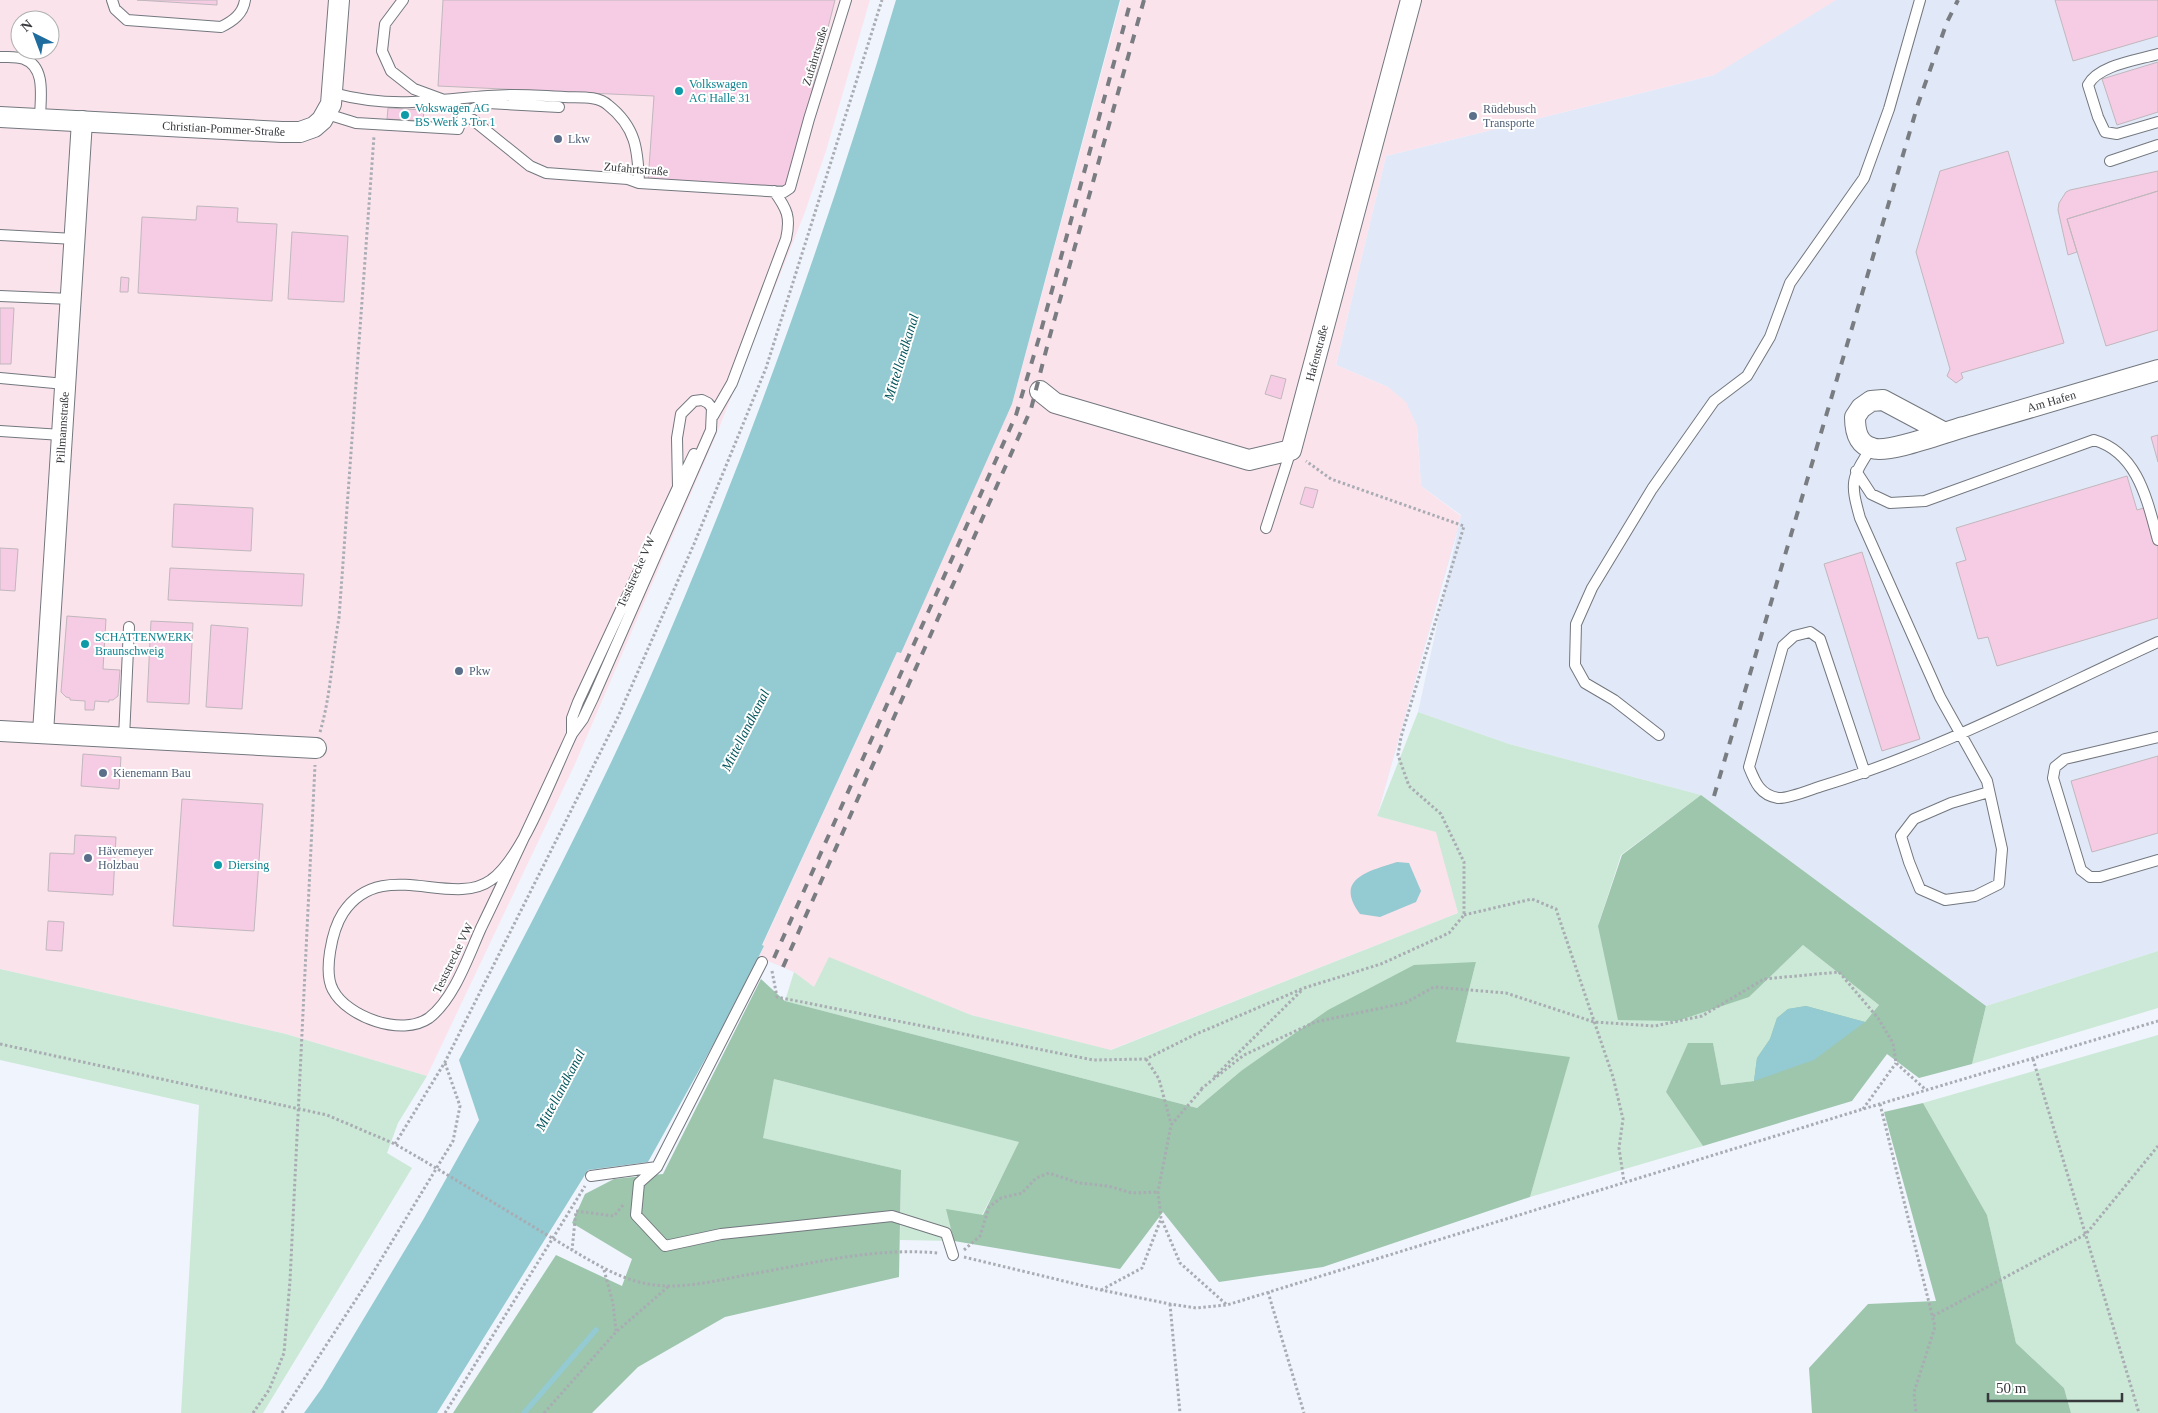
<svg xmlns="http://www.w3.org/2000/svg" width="2158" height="1413" viewBox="0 0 2158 1413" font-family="'Times New Roman',serif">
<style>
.built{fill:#e1e9f8}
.industrial{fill:#fbe3ec;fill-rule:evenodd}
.green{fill:#cbe9d6}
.forest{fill:#9dc6ac}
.water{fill:#94cad1}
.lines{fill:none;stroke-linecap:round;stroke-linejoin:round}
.stream{stroke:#94cad1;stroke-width:5.5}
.building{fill:#f6cce4;stroke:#c0b7bc}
.service-casing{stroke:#73777e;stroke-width:12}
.minor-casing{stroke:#73777e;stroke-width:22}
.path{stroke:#a9acb3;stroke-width:3;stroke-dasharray:2.5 2.5;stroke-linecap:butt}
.service{stroke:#fff;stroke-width:10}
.minor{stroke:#fff;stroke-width:20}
.rail{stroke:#797c81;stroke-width:4;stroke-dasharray:9 9;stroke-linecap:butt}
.path-bridge{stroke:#a9acb3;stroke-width:3;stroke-dasharray:2.5 2.5;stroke-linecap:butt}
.culture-dot{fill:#0f9aa8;stroke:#fff;stroke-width:2}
.service-dot{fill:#5c6f8a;stroke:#fff;stroke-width:2}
.labels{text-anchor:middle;stroke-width:4;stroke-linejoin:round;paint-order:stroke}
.street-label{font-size:12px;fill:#37393c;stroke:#fff}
.culture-label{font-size:12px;fill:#0d838f;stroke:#fff;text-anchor:start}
.service-label{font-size:12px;fill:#4e5e75;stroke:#fff;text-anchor:start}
.water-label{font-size:14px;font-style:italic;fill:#02545c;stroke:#fff}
</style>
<rect width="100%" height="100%" fill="#f0f4fd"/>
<path class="built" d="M1697,0h461v951l-172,55 -285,-211 -192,-51 -91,-32 40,-183 -81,287 -563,171 -20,-15 -35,-15 5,-10 518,-469 176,50 3,-13 -40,-29 -4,-60 -29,-39 -52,-22 50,-209 328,-81z"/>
<path class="industrial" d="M0,0h870l-44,151 -21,61 -86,216 -144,336 -148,312 -141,-42 -286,-65zM20,20h30v30h-30z
M1121,0h715l-122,75 -328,81 -50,209 52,22 18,15 11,24 4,60 40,30 -84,300 60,16 21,81 -348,137 -139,-35 -141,-57 -16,29 -20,-15 -35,-15 5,-10 -2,-1 135,-294 3,1 112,-249z"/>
<path class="green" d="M1418,712l91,32 192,51 -80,60 -23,71 151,71 54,-52 76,60 -14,17 -111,59 -33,4 -8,-42 -47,49 37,54 -173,51 39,-139 -113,-16 20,-80 -235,109 -44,37 -412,-107 9,-29 20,15 15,-30 142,58 140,35 347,-137 -22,-81 -59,-16z
M2158,951v57l-186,56 14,-58z
M0,969l286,65 141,42 -29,47 -11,30 25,15 -149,245h-82l18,-308 -199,-45z
M2158,1035v378h-87l-7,-25 -48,-45 -29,-128 -64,-112z
M774,1079l246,63 -38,73 -28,26 -54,-1 1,-70 -139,-32z"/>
<path class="forest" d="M1701,795l285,211 -14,58 -53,14 -32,-24 -35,47 -149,45 -37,-54 22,-49h25l8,42 33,-4 3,-23 13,-19 7,-21 11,-9 18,-3 59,16 14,-17 -76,-60 -54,52 -72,24 -59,-1 -20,-94 24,-71z
M1476,962l-20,80 114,15 -40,140 -207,70 -104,15 -56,-70 -43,57 -166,-28 -8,-32 37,6 36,-73 -245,-63 -11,59 138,32 -2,107 -174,40 -87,50 -46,46h-139l103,-158 66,31 10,-27 -60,-36 13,-29 29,-15 49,-5 98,-195 24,22 412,107 44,-37 87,-61 86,-45z
M1923,1103l64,112 29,128 48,45 7,25h-259l-3,-45 59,-64 68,-3 -52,-189z"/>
<path class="water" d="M896,0h224l-108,404 -111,249 -4,-1 -135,293 2,1 -36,72 -80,144 -60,8 -151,243h-133l18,-25 101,-168 56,-100 -20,-60c65,-122 129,-244 186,-371 99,-224 181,-454 251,-689z
M1397,862l12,1 12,28 -5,11 -36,15 -20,-3c-27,-36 10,-43 37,-52z
M1806,1006l59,16 -51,38 -60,21 3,-23 13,-19 7,-21 11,-9z"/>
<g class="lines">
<path class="stream" d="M524,1413l72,-83"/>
</g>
<path class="building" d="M137,0h80v5z
M443,0h392l-47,186 -140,-4 6,-86 -216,-10z
M2055,0h103v36l-85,25z
M2158,62v50l-41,13 -15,-46z
M388,108l36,2 -1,11 -36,-2z
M2008,151l56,192 -103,30 2,5 -7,5 -9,-7 3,-7 -34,-117 24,-81z
M2158,171v20l-91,28 10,33 -9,3 -10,-45 1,-7 7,-11 4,-2z
M2158,191v139l-52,16 -39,-127z
M197,206l41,2 -1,14 40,2 -5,77 -134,-8 4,-76 54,3z
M292,232l56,4 -4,66 -56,-3z
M121,277l8,1 -1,14h-8z
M0,308h14l-3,56h-11z
M1271,375l15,4 -5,20 -16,-5z
M2158,435v27l-7,-25z
M2127,476l10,34 10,-3 11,36v75l-161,48 -9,-29 -10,2 -22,-76 10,-3 -10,-32z
M1305,487l13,3 -5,18 -13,-4z
M174,504l79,4 -2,43 -79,-4z
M0,548l18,1 -3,42 -15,-1z
M1862,552l58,187 -38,12 -58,-187z
M170,568l134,6 -2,32 -134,-6z
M67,616l39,3 -3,50 17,1 -2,26 -5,4h-4v2l-14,-1 -1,9h-9v-9l-15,-1v-2l-4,-1 -5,-5z
M151,621l42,2 -4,81 -42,-2z
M211,625l37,3 -6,81 -36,-2z
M83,754l38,3 -2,32 -38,-3z
M2158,756v77l-66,19 -21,-71z
M182,799l81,5 -9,127 -81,-5z
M75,835l41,2 -3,58 -65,-4 2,-38 24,1z
M48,921l16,1 -2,29 -16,-1z"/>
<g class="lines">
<g class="service-casing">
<path id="service" d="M112,0l3,9 12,11 94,7c12,-6 22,-13 24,-27
M403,0l-18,24 -3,27 9,20 23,18 38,14 78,63 16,7 82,6 11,4 145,9 6,-4 19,-69 37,-119
M2158,54c-20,6 -60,11 -70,31l10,32 7,15 12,2 41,-12
M0,57c7,0 17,-1 24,2 23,8 16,41 16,60
M333,93c26,7 52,10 79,9 34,-1 68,-7 102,-7 17,0 33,1 50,2 14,1 33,-2 44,8 28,22 30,45 31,78
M327,114l29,9 102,6 7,-17 23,-9 71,4
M2110,161l48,-16
M0,235l75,4
M0,296l71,3
M0,378l65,6
M713,416l19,-33 54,-144c5,-22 1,-30 -12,-48
M0,431l62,4
M1871,448c-20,31 -21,34 -11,70l80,179 47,84 15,68 -3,35 -24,12 -30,4 -25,-11 -11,-27 -8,-26 13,-17 37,-16 38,-11
M1856,471l15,23 19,9 35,-2 169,-61c44,13 53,60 64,100
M680,483l14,-29
M1266,528l25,-78
M572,734c-30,65 -60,130 -91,194 -13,29 -27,71 -52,90 -27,19 -82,-1 -96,-28 -10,-18 -1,-60 10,-77 38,-58 108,-4 148,-33 32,-22 63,-109 81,-146l11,-15 10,-21 118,-268 1,-22 -4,-5 -6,-3 -8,1 -13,13 -4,24 1,49 -100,215 -6,16v16
M1659,735l-45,-35 -29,-17 -10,-18 1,-41 16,-36 60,-99 62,-88 33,-25 23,-39 20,-54 74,-105 25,-69 31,-109
M2158,737l-93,22 -10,8 -2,11 28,92 9,7h10l58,-17
M124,738l5,-111
M1865,773l-45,-134 -10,-7 -16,4 -11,10 -34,121c6,15 11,28 29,31 10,1 34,-9 44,-12 116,-35 226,-94 336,-144
M657,1167l105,-205
M591,1176l66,-9 -18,16 -3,32 29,31 56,-12 171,-18 54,17 7,22"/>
</g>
<g class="minor-casing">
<g id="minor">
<path id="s1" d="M0,117l282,15h18l14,-5 8,-7 9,-16 8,-104"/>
<path id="s2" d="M1040,391l15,12 194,57 42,-10 120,-450"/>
<path id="s3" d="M1945,433l-62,-33 -12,1 -10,7 -6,9c0,13 2,27 17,31 16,6 73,-16 92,-21 65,-19 129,-38 194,-57"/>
<path d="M0,731l316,17"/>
<path id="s4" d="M43,733l39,-612"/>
</g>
</g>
<path class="path" d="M320,732c11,-37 12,-76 19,-114l35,-482
M1464,915l68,-16 24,10 57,168 10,42 -4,29 5,34
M772,971l5,26 316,63 53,-1 48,-24 110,-47 77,-24 68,-31 15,-18v-53l-23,-48 -32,-28 -11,-31 3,-18 63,-211 -133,-47 -25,-18
M0,1044l327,71 68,29 26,15
M1146,1059l13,20 12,45
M2033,1059l106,354
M1214,1077l88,-87
M1201,1089l43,-34 71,-33 90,-19 29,-16 72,6 88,29 61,4 47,-10 62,-37 75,-7 39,46 15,25 3,20 30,27
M1202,1089l-31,36 -13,67 3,26 19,45 47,42
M1880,1104l55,223 -21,65 2,21
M1863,1109l33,-46
M395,1144l50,-82 173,-345 76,-173 72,-176 116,-368
M623,1205l-9,11 -38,-5 -4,39c24,14 48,29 76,34 32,6 66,-3 98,-9 64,-11 127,-28 192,-22
M964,1250l16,-14 9,-29 12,-9 21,-5 14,-15 13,-5 30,10 29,3 24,7 26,-1
M964,1257l137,33 69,14 26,4 31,-3 636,-196 295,-88
M604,1270l9,33 3,28
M1101,1290l41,-22 19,-49
M1268,1292l36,121
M1170,1304l10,109
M1933,1316l153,-82 72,-88
M253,1413l16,-23 15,-37 6,-72 25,-516
M282,1413l86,-132 85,-140 7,-35 -15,-43
M445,1413l140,-227
M544,1413l72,-81 53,-46"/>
<use href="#service" class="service"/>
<use href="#minor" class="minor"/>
<path class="rail" d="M1714,796l204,-692 29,-82 11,-22
M774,958l242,-543 23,-77 92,-338
M783,967l248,-558 18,-70 95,-339"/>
<path class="path-bridge" d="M421,1159l151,91"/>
</g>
<g class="culture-dot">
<circle cx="679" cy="91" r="5"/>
<circle cx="405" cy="115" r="5"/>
<circle cx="85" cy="644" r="5"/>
<circle cx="218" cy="865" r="5"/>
</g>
<g class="service-dot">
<circle cx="1473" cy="116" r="5"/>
<circle cx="558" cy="139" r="5"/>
<circle cx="459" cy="671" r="5"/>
<circle cx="103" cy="773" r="5"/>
<circle cx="88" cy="858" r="5"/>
</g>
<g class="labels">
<g class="street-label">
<text transform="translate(815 56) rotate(-73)" y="4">Zufahrtsraße</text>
<text dy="4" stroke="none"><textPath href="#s1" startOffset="224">Christian-Pommer-Straße</textPath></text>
<text transform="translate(636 169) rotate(5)" y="4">Zufahrtstraße</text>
<text dy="4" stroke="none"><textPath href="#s2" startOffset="365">Hafenstraße</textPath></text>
<text dy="4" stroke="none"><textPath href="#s3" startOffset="330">Am Hafen</textPath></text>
<text dy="4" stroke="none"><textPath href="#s4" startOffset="306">Pillmannstraße</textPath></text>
<text transform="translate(636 572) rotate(-66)" y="4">Teststrecke VW</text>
<text transform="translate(453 958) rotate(-64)" y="4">Teststrecke VW</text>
</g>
<g class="culture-label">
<text x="689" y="88">Volkswagen<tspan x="689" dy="14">AG Halle 31</tspan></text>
<text x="415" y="112">Vokswagen AG<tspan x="415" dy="14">BS Werk 3 Tor 1</tspan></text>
<text x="95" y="641">SCHATTENWERK<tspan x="95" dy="14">Braunschweig</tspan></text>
<text x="228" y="869">Diersing</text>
</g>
<g class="service-label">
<text x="1483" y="113">Rüdebusch<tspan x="1483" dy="14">Transporte</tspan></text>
<text x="568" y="143">Lkw</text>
<text x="469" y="675">Pkw</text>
<text x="113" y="777">Kienemann Bau</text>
<text x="98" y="855">Hävemeyer<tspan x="98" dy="14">Holzbau</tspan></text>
</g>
<g class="water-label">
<text transform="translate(901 357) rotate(-73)" y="5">Mittellandkanal</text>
<text transform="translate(745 730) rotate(-63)" y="5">Mittellandkanal</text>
<text transform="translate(560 1090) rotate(-62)" y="5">Mittellandkanal</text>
</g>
</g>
<g transform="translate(35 35) rotate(318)"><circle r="24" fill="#ffffff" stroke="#afb0b1"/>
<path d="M0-4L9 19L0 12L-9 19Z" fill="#1f6c9f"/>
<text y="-8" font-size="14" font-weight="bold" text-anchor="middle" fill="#37393c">N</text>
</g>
<path d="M1988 1393v8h134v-8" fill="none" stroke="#37393c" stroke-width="2.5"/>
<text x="1996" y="1393" font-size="15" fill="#37393c" stroke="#ffffff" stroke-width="4" paint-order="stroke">50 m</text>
</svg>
